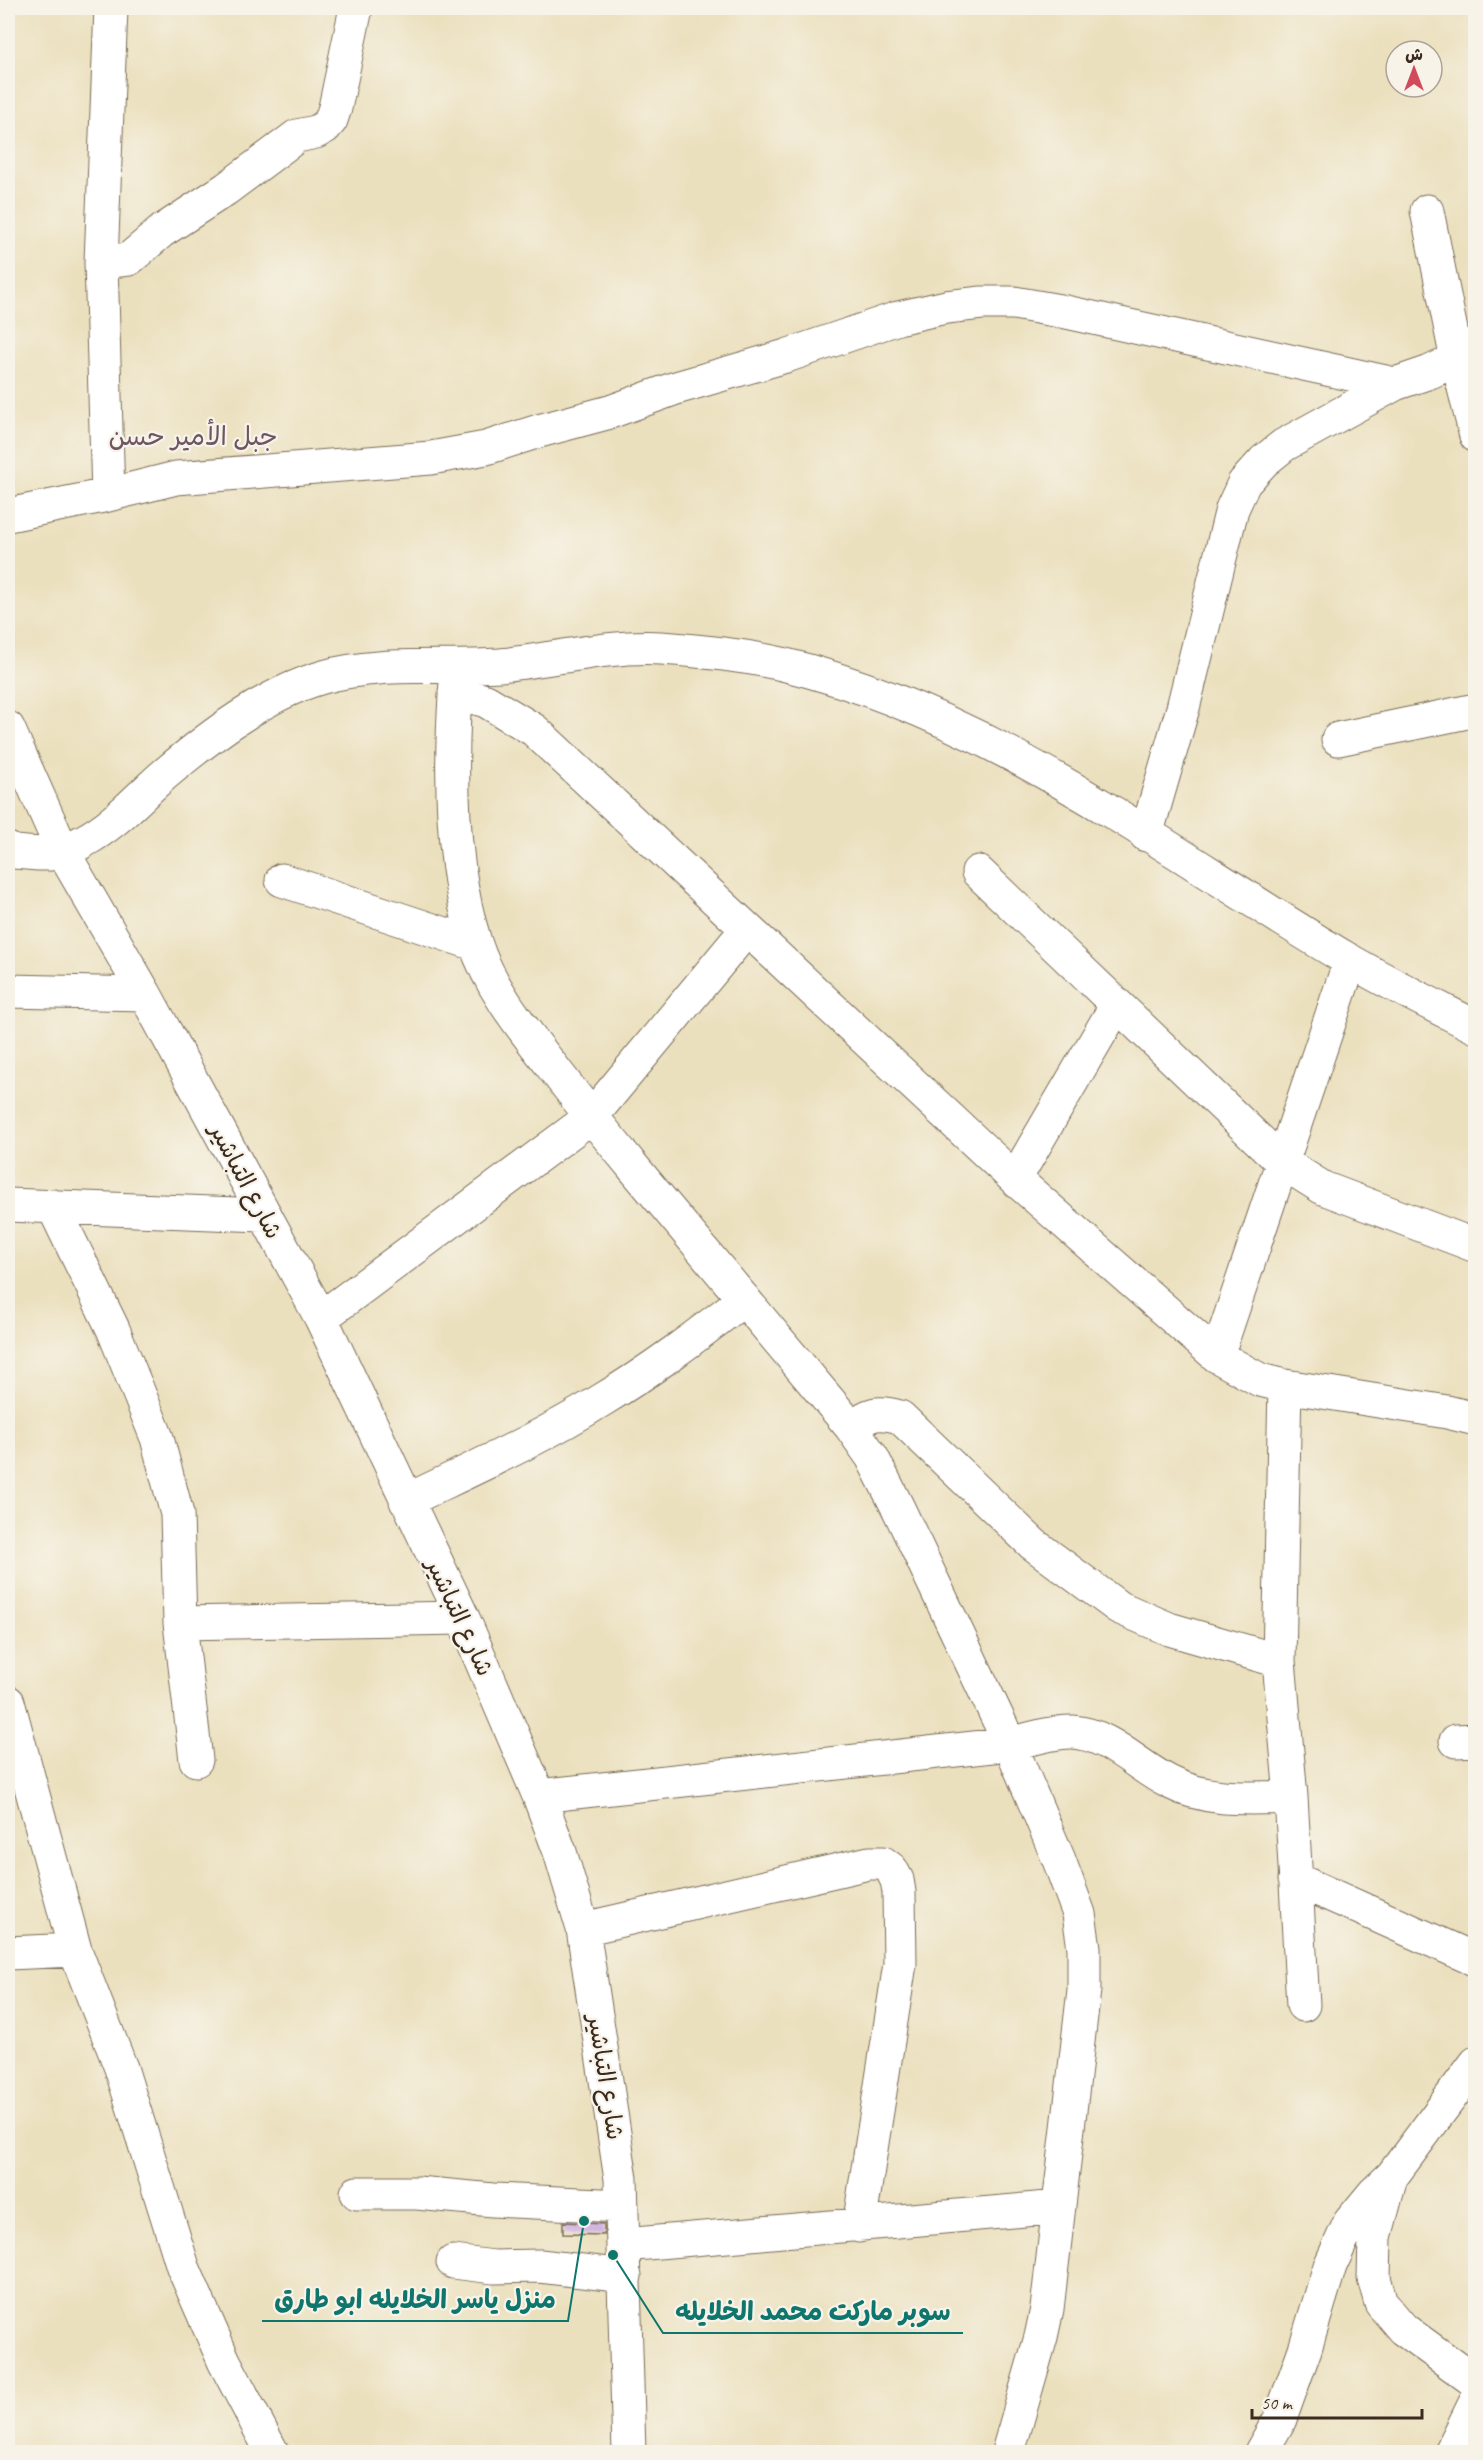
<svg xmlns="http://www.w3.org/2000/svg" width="1483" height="2460" viewBox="0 0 1483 2460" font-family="Caveat,'Playpen Sans Arabic',sans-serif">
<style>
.building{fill:#c9a4e3}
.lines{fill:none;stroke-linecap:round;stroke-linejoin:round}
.minor-casing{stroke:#796a56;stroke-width:35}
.minor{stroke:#fff;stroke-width:33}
.labels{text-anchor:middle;stroke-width:4.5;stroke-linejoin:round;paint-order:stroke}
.street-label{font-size:24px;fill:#3b2a1e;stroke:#f7f3e8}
.neighbourhood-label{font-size:26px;fill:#6d5563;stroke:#f7f3e8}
.leader{fill:none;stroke:#0f766e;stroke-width:2}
.callout-dot{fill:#0f766e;stroke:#f7f3e8;stroke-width:2}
.callout-label{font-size:26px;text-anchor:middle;font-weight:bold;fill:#0f766e;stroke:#f7f3e8;stroke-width:4.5;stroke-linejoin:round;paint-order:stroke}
</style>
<rect width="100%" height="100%" fill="#f7f3e8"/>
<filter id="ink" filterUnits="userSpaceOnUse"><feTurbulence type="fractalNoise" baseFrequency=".0167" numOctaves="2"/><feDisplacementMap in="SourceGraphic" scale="12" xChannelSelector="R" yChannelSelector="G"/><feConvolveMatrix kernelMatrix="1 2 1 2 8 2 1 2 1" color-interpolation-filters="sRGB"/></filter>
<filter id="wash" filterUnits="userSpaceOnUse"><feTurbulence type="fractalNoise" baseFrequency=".008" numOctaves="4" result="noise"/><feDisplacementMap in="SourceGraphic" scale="24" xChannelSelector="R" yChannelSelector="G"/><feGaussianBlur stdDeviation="1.35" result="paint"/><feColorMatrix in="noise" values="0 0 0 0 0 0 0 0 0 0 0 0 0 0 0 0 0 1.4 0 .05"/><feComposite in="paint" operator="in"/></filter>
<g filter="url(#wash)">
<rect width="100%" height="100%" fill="#ebe0be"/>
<g id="blocks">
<path class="building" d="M563,2222l41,2v11l-41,-1z"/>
</g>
</g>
<g filter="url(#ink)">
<use href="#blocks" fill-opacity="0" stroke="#796a56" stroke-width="1.5"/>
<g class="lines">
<g class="minor-casing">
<path id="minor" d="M111,8l-10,254 28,-3 33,-28 64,-42 71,-53 19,-4 9,-5 6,-7 4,-12 21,-100
M1427,211l30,149 19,76
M101,262l7,233
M8,515l100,-20 68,-17 255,-20 55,-10 53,-17 71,-19 66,-24 110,-32 112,-38 48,-11 36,-4h32l52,9 329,72
M457,668c-7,85 -8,193 18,274 14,44 45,83 73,119 27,36 56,71 85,106 73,87 145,173 218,260l21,30 27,53 111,234 49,116 20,54 5,34v42l-37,319 -6,28 -33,115
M455,692l31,9 48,29 481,449 202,177 43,24 25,6 162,26 29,7
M8,728l55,124 82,142 176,324 142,300 76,178 21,56 23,77 38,250 8,273
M1338,739l138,-29
M1146,835l37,-127 49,-199 12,-26 20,-22 20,-16 111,-61 35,-12 46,-22
M8,849l6,3c15,1 34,4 49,0 7,-2 15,-8 21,-11 33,-18 53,-43 81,-67 46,-39 100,-80 158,-97 57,-16 119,-8 177,-12 54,-5 106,-20 161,-17 40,3 82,7 121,16 209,50 383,187 565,295 41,24 86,46 129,68
M978,872l305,291 40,25 153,58
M282,880l193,64
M8,991l137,3
M1015,1179l101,-173
M8,1205l255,10
M53,1206l60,123 44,109 20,76 3,109 283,-5
M321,1318l270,-201 156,-188
M1217,1356l133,-395
M1285,1386l-6,275 12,136 12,208
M851,1427c19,-13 25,-17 49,-10l133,127 85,63 51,22 110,32
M406,1501c66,-32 134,-62 196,-101 50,-30 96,-65 142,-101
M180,1623l16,137
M8,1702l67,248 46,118 62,199 41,94 48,91
M1456,1741l20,-1
M539,1796l471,-52c17,-4 45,-13 63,-12 36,2 65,35 96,50 38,20 82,16 122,15
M1295,1879l181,81
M583,1929l286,-66h14l8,6 6,11 2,12 1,72 -41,262
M8,1953l67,-3
M1390,2181l-15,56 -1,41 7,25 22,26 73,53
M357,2193h60l76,7 129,6
M624,2245l435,-38
M453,2262l41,5 46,-1 85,10
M1261,2452l19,-33 25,-70 25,-83 20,-44 24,-29 18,-17 84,-113
M1451,2452l25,-51"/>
</g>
<use href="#minor" class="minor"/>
</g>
</g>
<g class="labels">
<g class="street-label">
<text transform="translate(246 1181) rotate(62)" y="8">شارع التباشير</text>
<text transform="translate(460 1617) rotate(65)" y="8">شارع التباشير</text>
<text transform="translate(606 2077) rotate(81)" y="8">شارع التباشير</text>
</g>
<g class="neighbourhood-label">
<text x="193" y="445">جبل الأمير حسن</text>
</g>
</g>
<path class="leader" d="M584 2221L568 2321H262M613 2255L663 2333H963"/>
<g class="callout-dot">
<circle cx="584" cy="2221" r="6"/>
<circle cx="613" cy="2255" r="6"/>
</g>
<g class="callout-label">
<text x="415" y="2308">منزل ياسر الخلايله ابو طارق</text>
<text x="813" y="2320">سوبر ماركت محمد الخلايله</text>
</g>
<rect width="1483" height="2460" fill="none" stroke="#f7f3e8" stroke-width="30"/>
<g transform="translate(1414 69)"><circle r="28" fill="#f7f3e8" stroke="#aca397" stroke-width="1.5"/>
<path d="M0-4.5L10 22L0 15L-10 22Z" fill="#d1495b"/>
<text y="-9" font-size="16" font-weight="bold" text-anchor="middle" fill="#3b2a1e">ش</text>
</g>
<path d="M1252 2409v9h170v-9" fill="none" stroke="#3b2a1e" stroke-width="3"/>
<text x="1261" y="2409" font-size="18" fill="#3b2a1e" stroke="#f7f3e8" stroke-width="4.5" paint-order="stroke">50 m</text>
</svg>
